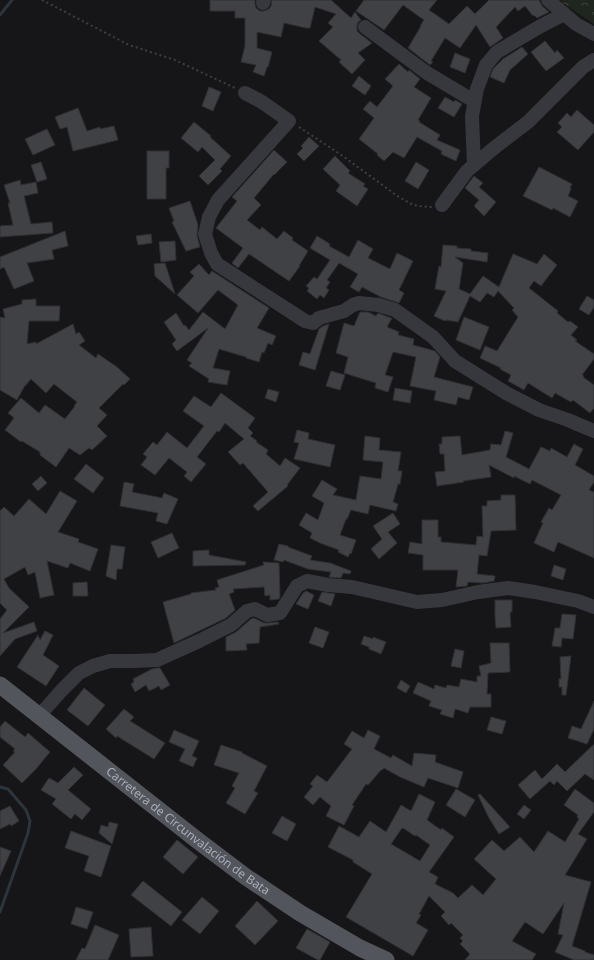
<svg xmlns="http://www.w3.org/2000/svg" width="594" height="960" viewBox="0 0 594 960" font-family="'Noto Sans',sans-serif">
<style>
.forest{fill:url(#forest-crowns)}
.lines{fill:none;stroke-linecap:round;stroke-linejoin:round}
.stream{stroke:#2c353c;stroke-width:3}
.building{fill:#404145;stroke:#303034;fill-rule:evenodd}
.path{stroke:#3d3f44;stroke-width:2;stroke-dasharray:2 3;stroke-linecap:butt}
.minor{stroke:#37383d;stroke-width:14}
.major{stroke:#53555c;stroke-width:17}
.labels{text-anchor:middle;stroke-width:4;stroke-linejoin:round;paint-order:stroke}
.street-label{font-size:12px;fill:#a8adb8;stroke:#111113}
</style>
<defs>
<pattern id="forest-crowns" width="20" height="18" patternUnits="userSpaceOnUse"><rect width="20" height="18" fill="#1e261f"/><path d="M2 6a3 3 0 1 1 6 0M12 15a3 3 0 1 1 6 0" fill="none" stroke="#3c433d"/></pattern>
</defs>
<rect width="100%" height="100%" fill="#161618"/>
<path class="forest" d="M561,0h33v24l-31,-21z"/>
<g class="lines">
<path class="stream" d="M0,15l12,-15
M0,787l8,2 18,21 4,11 -2,12 -28,79"/>
</g>
<path class="building" d="M210,0h45v4l1,4 4,3h4l5,-2 2,-3 1,-6h59l20,18 4,-6 6,8 -3,2 -1,4v5l3,3 12,9 -14,10 7,7 -13,14 -13,-12 2,-2 -22,-19 14,-14 -5,-4 8,-9 -21,-7 -5,21h-4l-22,-5 -3,14 -24,-5v16l15,4 -4,15h-1l-3,9 -11,-4 3,-7 -15,-3 4,-16v-28h-10v-7h-25z
M364,0h73l-8,10 20,14 18,-18 8,8 14,-14h50l3,6 7,6 -12,6 -3,-3 -1,1 -8,-10 -7,5 -3,-4 -19,20 7,11 -13,9 -14,-22 -16,23 -15,-10 -14,23 2,1 -3,3 -22,-17 13,-22h-1l4,-6 -21,-15 -19,25 -28,-19z
M545,41l10,12 2,-3 7,8 -18,13 -15,-19z
M522,47l6,7 -18,16 -6,13 -14,-6 3,-8 10,-10z
M455,53l15,6 -5,14 -15,-6z
M399,64l9,8 1,-2 11,9 -6,8 17,11 -13,22 2,1 -1,1 21,13 -3,5 23,10 -4,11 -15,-7 1,-3 -25,-14 -13,21 -11,-6 -9,9 -7,-6 1,-1 -19,-15 15,-21 -11,-9 7,-8 7,6 16,-21 -8,-7z
M359,76l12,10 -6,9 -13,-9z
M209,87l12,5 -8,19 -11,-5z
M445,97l9,5 1,-2 7,4 -8,13 -16,-9z
M78,108l9,23 13,-4v2l14,-3 4,14 -45,11 -6,-24 -7,2 -5,-12z
M577,110l17,15v7l-16,18 -21,-18 5,-5 -4,-4 9,-10 4,4z
M194,122l17,14 -1,1 21,19 -11,13 2,2 -14,14 -9,-9 16,-16 -13,-13 -4,5 -17,-14z
M47,129l8,16 -22,10 -8,-16z
M309,137l10,9 -15,15 -7,-7 6,-6 -2,-2z
M274,150l13,12 -13,13v-1l-20,24 7,7 -14,15 13,10 2,-3 15,12 7,-8 9,7 -1,2 16,11 -9,15h1l-11,15 -40,-27 -11,14 -6,-5 11,-15 -27,-20 21,-27 -5,-4z
M147,151h22v17h-3v31h-19z
M335,156l15,15 -2,2 17,11 -2,2 5,3 -11,17 -21,-15 4,-6 -17,-16z
M41,162l6,17 -10,3 -6,-17z
M416,162l13,8 -11,19 -13,-8z
M539,167l33,17 -2,4 1,1 -3,7 10,5 -8,16 -17,-9 -1,2 -29,-14z
M474,176l9,7 -4,4 17,15 -12,14 -10,-10 5,-6 -14,-12z
M20,180l1,5 15,-3 2,11 -14,3 7,28 21,-2 1,11 -53,4v-11l13,-1 -5,-22h2l-6,-18z
M190,201l8,24 -1,11 3,11 -14,4 -14,-29 2,-1 -5,-13z
M65,231l3,15 -16,4 2,9 -27,4 7,18 -20,8 -10,-22 -4,2v-12z
M151,234l1,9 -14,2 -2,-9z
M317,236l13,8 -1,2 20,11 9,-17 15,9 -5,9 22,11 7,-16 16,8 -14,29 5,3 -5,10 -18,-6 -19,-10 -3,5 -9,-5 8,-13 -19,-11 -12,17 3,2 -4,6 3,2 -5,8 -4,-3 -3,4 -10,-8 2,-3 -3,-2 8,-9 3,2 13,-19 -20,-12z
M175,241l1,19 -15,2 -2,-20z
M443,245l14,1v2l14,1v2l17,2 -1,9 -32,-5 8,6 -4,26 11,5 13,-18 16,11 14,-33 24,10 7,-10 13,11 -16,21 -7,-5 -5,7 29,23 -1,2 11,9 2,-1 8,6 -7,8 6,5 -2,1 19,13v5l-12,16 2,1 -1,1 11,8v23l-4,5 -17,-13 -2,2 -16,-9 -3,5 -24,-15 -4,7 -16,-9 3,-6 -11,-6 1,-1 -21,-10 5,-12 12,5 21,-34 -6,-7 2,-2 -16,-17 -4,6 -7,-4 -7,9 -10,-6 -12,26 -12,-2 -1,1 -11,-5 12,-25 -11,-2 4,-23 2,1z
M165,263l10,31 -20,-18 -1,-12z
M199,264l10,11 3,-4 57,37 -12,20 19,8 -4,9 -4,-2 -4,10 -2,-1 -3,10 -13,-4v-1l-27,-8 -6,19 17,3 -3,14 -19,-3 1,-3 -20,-13 3,-3 -5,-3 21,-32 -31,23 -5,-7 4,-4 -12,-18 12,-9 8,13 1,-1 4,5 14,-18 22,17 13,-24 -20,-15 -20,23 -21,-18 17,-19 -4,-4z
M587,296l7,4v7l-5,8 -10,-6z
M36,299v7h24l-1,15h-30l-2,23 9,-2v2l37,-20 3,10 3,-2 6,9 -6,4 17,13 2,-4 19,13 13,12 -6,6 -1,-1 -24,24 8,7 -10,11 10,10 -15,14 -3,-2 -9,7 -11,-7 -13,19 -16,-12v-3l-18,-11 -1,1 -16,-12 9,-12 -6,-5 13,-15 18,15 6,-8 20,14 10,-13h-1l3,-4 -23,-18 -8,9 -15,-14 -7,8 -7,13 -17,-10v-73l5,1 -2,-9 19,-5v-4z
M360,312h8l8,4 2,-3 13,5h1l-5,9 12,5 -1,3 16,4 -1,6 22,6 5,6 -6,20 39,10 -4,13 -11,-3 -2,8 -22,-5 2,-9 -26,-5 6,-29 -23,-5 -8,23 8,2 -5,15 -13,-4 1,-5 -32,-10 4,-16 -12,-4 8,-30 10,3z
M464,317l25,10 -9,23 -24,-10z
M329,324l-14,46 -16,-5 4,-13 7,2 9,-25 4,-3z
M331,371l14,4 -5,15 -14,-4z
M395,388l17,3 -2,12 -17,-3z
M268,389l11,3 -3,10 -11,-4z
M221,393l34,25 -7,10 5,5 -3,3 7,5 -1,1 12,8 -2,4 14,12 5,-8 15,10 -13,17 1,1 -30,25 -5,-5 15,-14 -25,-29 -3,2 -12,-13 16,-13 -19,-16 -6,9 -2,-1 -20,26 9,7 -15,18 -7,-6 3,-4 -18,-14 -14,17 -14,-10 6,-8 -4,-3 10,-12 4,3 10,-13 20,16 17,-22 -21,-15 11,-15 17,11z
M297,430l12,3 -1,6 27,6 -5,22 -36,-8 5,-16 -5,-1z
M505,431l8,2 -7,24 23,12 12,-22 9,4 1,-3 16,9 7,-13 9,5 -8,16 19,11v6l-5,8 5,2v66l-36,-16 -4,10 -20,-9 9,-20 -2,-1 8,-14 3,2 9,-15 -29,-15 -2,4 -16,-8v2l-25,-13 2,12 -28,4 1,1 -27,4 -2,-14 10,-1 -1,-17h-4l-1,-10h3v-7l18,-1 2,19 28,-5 1,-6 10,1z
M365,436l15,2 -1,12 22,2 -3,19h4l-2,13h-2l-5,18 5,2 -2,7 -26,-6 -2,9 -17,-4 -4,9h-1l-6,16 16,5 -5,14 -1,-1 -2,4 -10,-5 1,-2 -19,-7 -10,-5 2,-5 -13,-8 7,-12 12,7 6,-17 -12,-7 10,-16 15,9 -4,6 23,5 4,-24 21,3 2,-17 -20,-2z
M86,464l18,14 -11,15 -19,-14z
M41,476l6,7 -9,8 -6,-7z
M124,482l10,2 -2,8 30,6 2,-5 14,6 -11,25 -11,-3 2,-8 -38,-7z
M60,491l17,10 -19,31 21,7 -1,3 20,7 -8,22 -20,-8 -2,5 -21,-7 7,34 -14,3 -5,-26 -7,3 -3,-8 -21,12 5,9 20,19 -26,26 31,-11 3,9 -22,8 -15,17v-37l7,-9 -7,-7v-92l4,-4 10,9 15,-17 17,15z
M501,495h14l1,35 -25,1 -4,25 -8,-1 -2,19 18,2 -1,5 -11,2 -15,-1 -1,4 -11,1 2,-17h-35v-15l-15,-2 2,-11 12,2v-24h16v17h3v5l35,3 1,-9 6,1 -1,-31h5v-5l14,-1z
M393,513l7,11 -12,8 9,11 -18,16 -8,-10 11,-10 -9,-13z
M172,533l7,15 -21,10 -7,-16z
M279,544l9,2v1l24,9 -2,4 20,3 21,8 -1,3 -7,-1 -2,5 -12,-1 2,-5 -23,-3 -24,-9 -1,2 -9,-2z
M111,545l14,2 -3,22h-5l-1,11 -10,-4z
M209,550v5l37,7 -1,3 -52,1v-15z
M263,562l16,1 1,34 -1,2 -9,1v-5l-5,1 -1,-9 -31,2 1,3 -5,2 6,16 -9,8 -52,25 -11,-41 28,-8v-1l25,-3 -1,-2 4,-1 -2,-7 47,-15z
M554,565l12,4 -3,11 -12,-4z
M87,582l1,14h-15v-13z
M306,591l8,4 -6,14 -12,-5 7,-11z
M322,592l13,2 -4,12 -13,-5z
M495,600h17v12h-2l1,15 -15,1 -1,-12z
M562,614l14,1 -3,24 -11,-1 -1,9 -9,-1 3,-18h5z
M254,618l10,5h4l10,-1 1,2 -19,3 -1,16 -13,1 1,6 -21,1v-14l10,-5 15,-13z
M315,627l14,5 -6,16 -14,-5z
M45,631l8,4 -10,20 16,11 -13,20 -29,-19 21,-32 2,5z
M364,636l9,3v-2l13,5 -5,12 -12,-5v-2l-8,-3z
M490,643h19l1,29 -22,1 -1,21h4v13h-21l-2,6 -13,-4 -2,9 -13,-4 2,-4 -13,-4 2,-5 -18,-8 5,-11 16,7 1,-4 11,3 1,-3 12,2 2,-8 16,3v-6h4l-2,-10 12,-3z
M455,649l9,2 -3,17 -10,-2z
M571,656l-5,39h-4v-8h-3v-8h2l-1,-22z
M157,668h3l10,17 -9,5 -2,-4 -10,5 -3,-6 -11,7 -4,-8 3,-2 -1,-3 19,-10z
M401,680l9,6 -4,7 -9,-5z
M84,688l21,17 -17,21 -21,-16z
M594,701v28l-7,15 -19,-6 4,-12 9,3z
M124,709l10,8 -4,4 35,22 -11,16 -37,-23 -1,2 -10,-9z
M491,717l15,4 -4,13 -15,-4z
M5,721l20,16 3,-4 22,19 -14,17 -14,14 -19,-18 12,-13 -2,-1 2,-2 -15,-12v-10z
M174,730l25,11 -7,15 5,2 -4,9 -14,-6 6,-12 -16,-7z
M368,730l12,6 -6,13 17,9 2,-3 19,11 2,-13 22,2 -1,7 28,10 -5,16 -30,-10 -4,9 -24,-10 -16,-9 -2,2h-1l-13,15 -2,-1 -14,21 2,1 -10,19 -18,-9 5,-10 -11,-9 -7,8 -9,-8 9,-11 -3,-2 7,-9 10,7 25,-33 -8,-5 8,-13 12,7z
M594,744v36l-9,-6 -18,17 -10,-10 -3,4 -4,-4 -20,18 -12,-14 17,-15 7,9 15,-15 8,8z
M221,745l21,7v1l25,13 -13,25 4,2 -13,21 -19,-11 9,-15 -3,-2 7,-13 -25,-8z
M74,767l9,8 -15,15 23,19 -9,11 -7,-6 -4,5 -19,-15 4,-5 -15,-9 8,-12 9,5z
M456,789l19,11 -10,17 -19,-12z
M575,789l19,14v9l-16,22 9,5 -22,36 26,7 -19,64 13,5v1l9,3v5h-20l-19,-8 8,-17 -5,-1 6,-31 -21,31 -18,-12 -13,19 24,13 -4,6h-67l5,-6 -10,-10 3,-3 -3,-3 3,-3 -12,-12 -2,2 -8,-9 4,-4 -16,-16 -10,18 2,1 -5,8 12,7 -15,26 -67,-39 26,-43 -19,-12v-2l-25,-13 11,-21 20,11 11,-16 16,11 15,-27 10,6 8,-17 16,8 -8,18 14,10 1,-2 12,9 -25,35 9,5 -3,7 18,9 5,5 14,-13 11,10 13,-16 -22,-20 18,-19 12,11 16,-14 14,15 14,-21 17,11 14,-23 -2,-2 1,-2 -14,-10zM402,828l1,1v-1l12,8 1,-1 14,10 -10,16 -29,-17z
M480,794l30,33 -11,7 -10,-16 -11,-23z
M524,805l7,5 -7,9 -7,-5z
M10,806l9,15 -8,5 -1,-2 -10,5v-18z
M282,816l14,8 -9,17 -15,-8z
M109,822l9,2 -6,20 -13,-11 2,-8 7,2z
M71,831l40,15 -10,31 -17,-6 5,-15 -24,-8z
M177,840l21,17 -15,17 -20,-17z
M0,847l11,4 -11,25z
M143,881l39,31 -11,14 -40,-31z
M202,897l17,14 -19,23 -18,-14z
M257,901l21,20 -23,24 -20,-19z
M76,907l17,5 -6,17 -16,-5z
M95,925l24,10 -11,25h-32l6,-12 3,1z
M151,927l2,29 -22,1 -2,-28z
M307,929l23,13 -10,18h-2l-22,-12z"/>
<g class="lines">
<path class="path" d="M42,0l87,45 46,15 60,28
M299,127l41,27 41,30 15,11 17,10 15,2h4"/>
<path class="minor" d="M548,0l28,24 18,10
M263,3l1,-3
M365,27l62,46 47,28
M245,93l17,9 27,19 -71,79 -9,17 -4,17 6,19 6,11 88,57 8,2 6,-5 25,-7 9,-6 6,-2 20,2 16,5 38,27 22,24 51,32 33,17 29,10 26,11
M474,165l-2,-49 5,-27 9,-24 11,-13 42,-25 25,-13
M442,205l25,-34 27,-23 34,-26 55,-55 11,-7
M39,716l22,-25 18,-18 14,-7 17,-5h24l23,-1 42,-19 32,-16 16,-14 8,-2 12,6 13,-2 17,-27 10,-5 21,4 24,2 65,15 25,-2 36,-8 30,-4 27,4 43,9 16,6"/>
<path class="major" id="s1" d="M0,685l197,155 49,37 54,36 60,35 26,12"/>
</g>
<g class="labels">
<g class="street-label">
<text dy="4" stroke="none"><textPath href="#s1" startOffset="238">Carretera de Circunvalación de Bata</textPath></text>
</g>
</g>
</svg>
